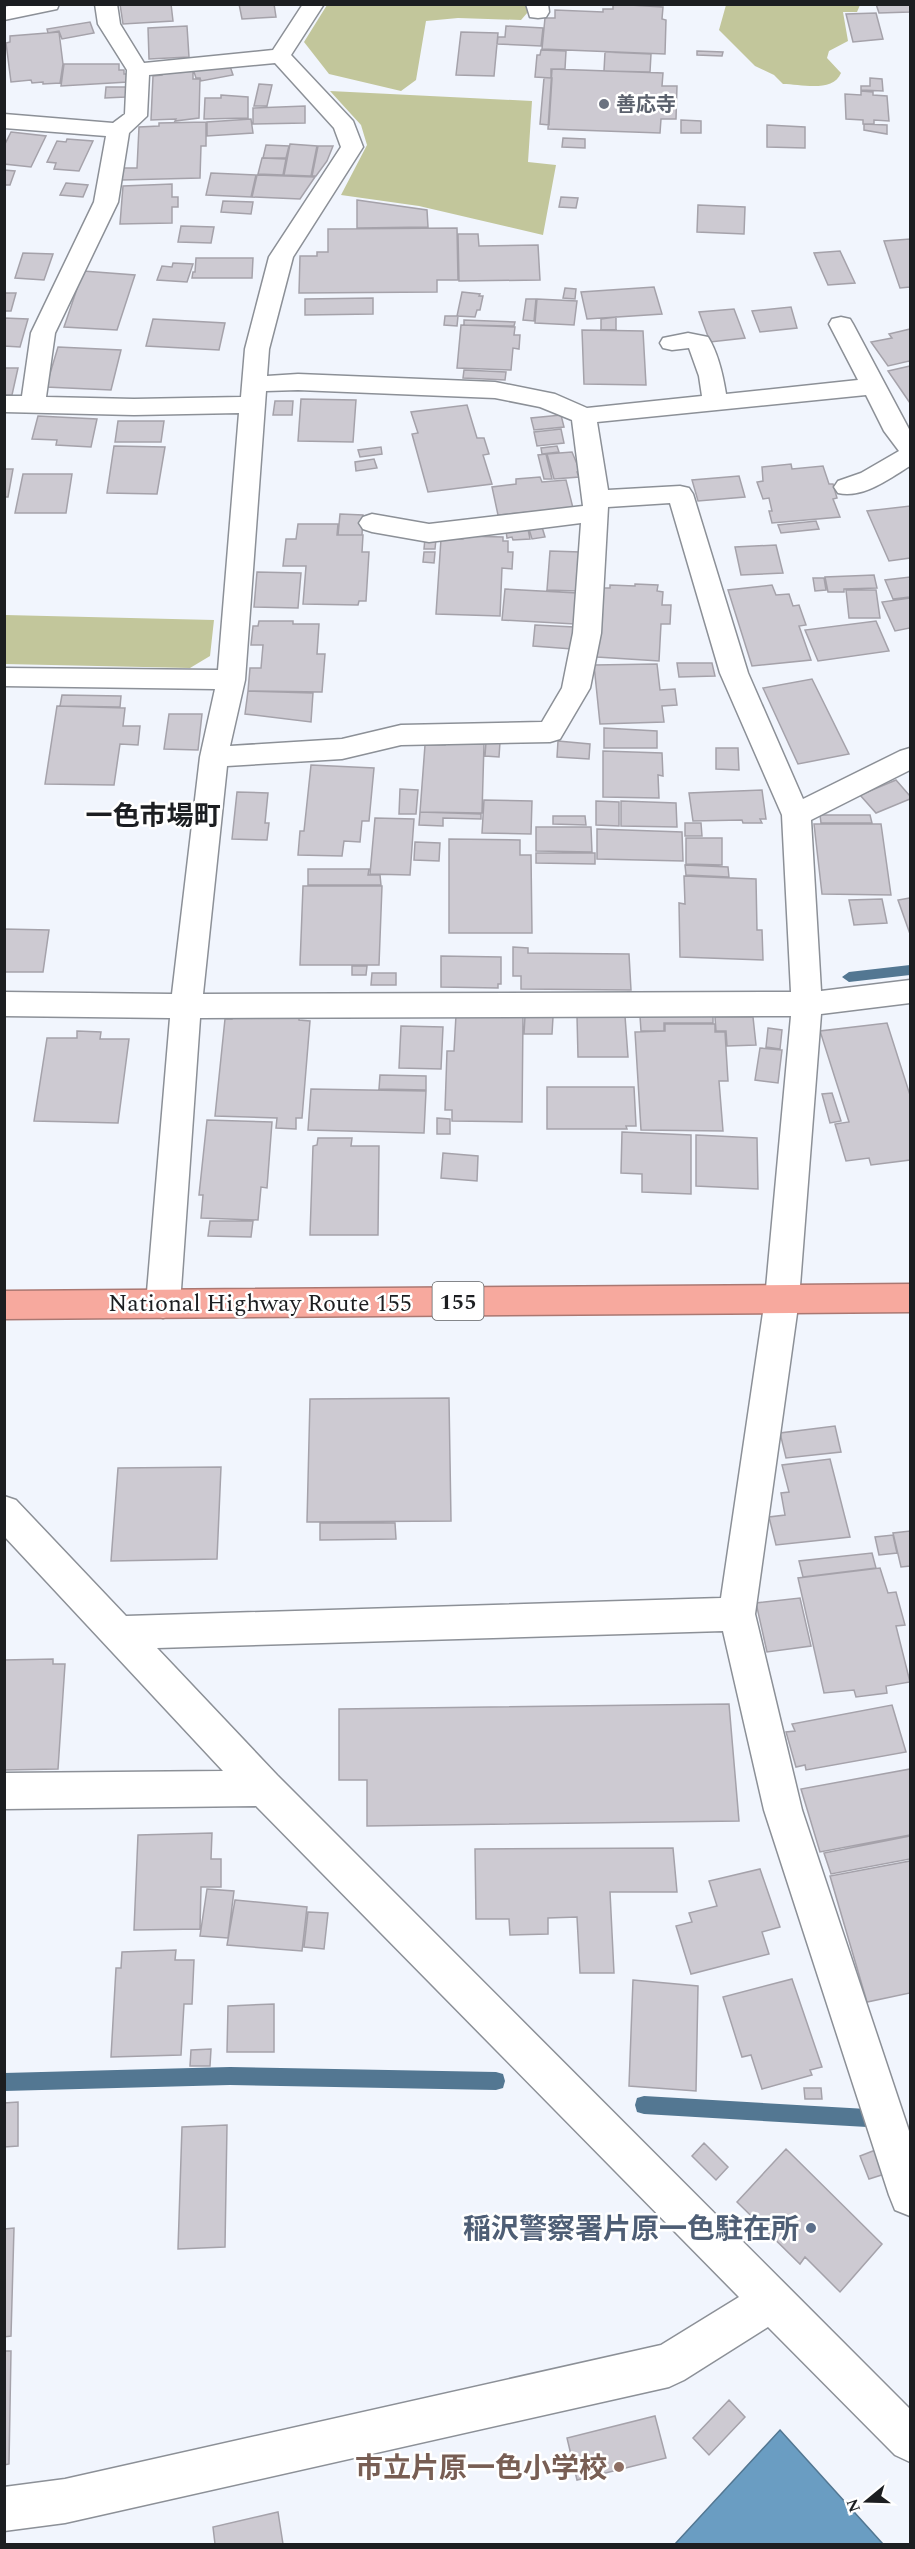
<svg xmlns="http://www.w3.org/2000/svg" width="915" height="2549" viewBox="0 0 915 2549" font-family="Spectral,'Noto Sans JP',serif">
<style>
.green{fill:#c2c69b}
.water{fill:#6a9dc2;stroke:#537792;stroke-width:1.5}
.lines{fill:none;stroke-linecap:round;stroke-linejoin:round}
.stream{fill:#537792;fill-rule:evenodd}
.building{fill:#cdcad2;stroke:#a5a2aa;stroke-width:1.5}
.minor-casing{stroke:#8c9097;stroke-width:3}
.highway-casing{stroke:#aa7872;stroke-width:3}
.minor{fill:#fff;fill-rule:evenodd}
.highway{fill:#f7a99e;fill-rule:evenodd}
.worship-dot{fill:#6b7280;stroke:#fff;stroke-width:2}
.service-dot{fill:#5c6f8a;stroke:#fff;stroke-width:2}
.education-dot{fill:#8d6e63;stroke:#fff;stroke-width:2}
.labels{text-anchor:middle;stroke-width:5;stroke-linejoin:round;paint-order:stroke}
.far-worship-label{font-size:20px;font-weight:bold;fill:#5b616d;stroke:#fff;text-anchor:start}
.shield{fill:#fff;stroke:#606264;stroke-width:1.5}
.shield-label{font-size:22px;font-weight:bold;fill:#1c1e21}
.street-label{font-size:24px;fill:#1c1e21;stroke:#fff}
.quarter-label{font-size:27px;font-weight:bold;fill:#1c1e21;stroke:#fff}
.near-service-label{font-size:28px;font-weight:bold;fill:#4e5e75;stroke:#fff;text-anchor:end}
.near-education-label{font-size:28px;font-weight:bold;fill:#785e54;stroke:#fff;text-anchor:end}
</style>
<rect width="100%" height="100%" fill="#f1f5fd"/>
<path class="green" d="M327,5h201v7l-7,8 -63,-2 -32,3 -10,59 -15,11 -72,-17 -25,-32z
M726,5h134l-3,7h-14l5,29 -19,10 -2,7 14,15c-8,20 -40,11 -58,11l-9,-9 -19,-9 -36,-36z
M330,91l202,10 -4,61 28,3 -13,70 -124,-29 -78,-11 26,-50 -6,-20z
M5,615l209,5 -4,36 -20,12 -185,-4z"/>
<path class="water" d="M780,2430l103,114h-208z"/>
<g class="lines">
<path class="stream" d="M910,965v10l-61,7 -7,-5 7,-5z
M230,2067l266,5 7,2 2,7 -2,7 -7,2 -266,-5 -226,6v-18z
M644,2096l223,13 7,2 2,7 -2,7 -7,2 -223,-13 -7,-2 -2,-7 2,-7z"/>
</g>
<path class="building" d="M120,4h51l2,17 -50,3z
M239,4h35l2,13 -34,2z
M613,4l50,3 -1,12 4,1 -1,34 -123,-5 3,-31h10v-8l48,2v-3h10z
M876,4h34v8l-31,1z
M876,13l7,26 -30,3 -7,-28z
M90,22l4,11 -32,6 -3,-8 -11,2 -1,-4z
M187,26l2,31 -40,2 -1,-31z
M506,26l37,2 -2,18 -44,-2 1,-7h7z
M59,32l4,32 -3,19 -17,1v-2l-11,1 -1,-3 -20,2 -5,-39 4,-1v-6z
M461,32l37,1 -4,43 -38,-1z
M541,50l25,1 -1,18h-14v9l-16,-1 2,-22h3z
M697,51l26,1 -1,4 -25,-1z
M605,52l46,2 -1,18 -46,-1z
M64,64h55v6h5v4h4v8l-67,4z
M230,66l3,9 -32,6 -1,-3h-4l-3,-9z
M552,69l111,4 -1,13h15l-1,33h-15l-1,14 -112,-4z
M193,71v8h7l-1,39 -24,3 1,-2 -25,1 2,-44 9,-1v-3z
M544,78h8l-3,47 -9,-1z
M870,78l12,1 1,12 -22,-1v-4h9z
M259,84l13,1 -5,21h-13z
M106,87h21l-1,10 -21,1z
M861,91l12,1v3l14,1 2,25 -15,-1v4h-11v-4l-17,-1 -1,-25 16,1z
M221,95l27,2v21l-44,1 1,-21h16z
M305,106v17l-52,1v-16z
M251,119l2,14 -46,3v-14z
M681,120l20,1v12h-20z
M206,122v24h-5l-1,32 -78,2 1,-12h14l2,-41 20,-1v-3z
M864,124l23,1v9l-23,-4z
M767,125l38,2v21l-38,-1z
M11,132l35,4 -15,31 -27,-3v-18z
M563,138l22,1v9l-23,-1z
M67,139l26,2 -14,30 -25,-2 2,-6 -9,-1 10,-21 9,1z
M290,144l27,2 -6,30 -27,-1z
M266,145l23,1 -3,12h-23z
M318,146h15l-6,15 -11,15h-4z
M262,158l24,1 -3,16 -25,-1z
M4,170l11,1 -5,14h-6z
M211,173l45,2 -5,22 -45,-2z
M257,175l58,2 -15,22 -48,-2z
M66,183l22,2 -5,12 -23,-2z
M172,184v13h6v10h-6v16l-52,1 3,-38z
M561,197l17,1 -2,10 -17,-1z
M357,200l70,10 1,17 -71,1z
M223,201l30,1 -2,12 -30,-2z
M698,205l47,2 -1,27 -47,-2z
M181,226l33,1 -3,16 -33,-1z
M457,228l1,52h-21v12l-138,1 1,-37h17v-4h11v-23z
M458,234h20l1,12 59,-1 2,35 -81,1z
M910,239v48l-10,1 -16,-47z
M840,251l15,32 -27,2 -14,-32z
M23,253l30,1 -9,26 -29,-2z
M196,258h57l-1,20h-60l1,-6h2z
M173,263l20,1 -6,18 -30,-2 5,-14 10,1z
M83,271l52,4 -18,55 -53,-3z
M654,287l8,27 -75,5 -6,-27z
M565,288l11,1 -1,10 -12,-1z
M462,292l18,2 -1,2h4l-3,14h-3l-2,7 -18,-1z
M4,293h12l-5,18h-7z
M373,298v16l-68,1v-16z
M526,299h10l-2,22 -11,-1z
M537,299l40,2 -3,24 -39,-2z
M791,307l6,21 -37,4 -8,-21z
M734,309l11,29 -35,4 -11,-30z
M445,316h13l-1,10 -13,-1z
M616,317v13h-15v-11z
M4,318l24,1 -8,28 -16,-1z
M153,319l72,4 -6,27 -73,-4z
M464,320l51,2 -1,4 -50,-1z
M461,325l54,2 -1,8h6l-1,14 -6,-1 -2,22 -54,-2z
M910,329v34l-1,-2 -21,5 -17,-24 21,-4 -3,-4z
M582,330l61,1 3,54 -62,-1z
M58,347l63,3 -10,40 -65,-3z
M910,366v37l-22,-32z
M4,368h14l-6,27h-8z
M464,370l42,2 -1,8 -42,-2z
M301,399l55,1 -3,42 -55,-1z
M275,401h18l-1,14h-19z
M467,405l10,33h7l5,16 -6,1 9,29 -64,8 -16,-58 6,-1 -7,-21z
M561,415l3,12 -30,3 -3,-12z
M38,416l59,3 -6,28 -35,-2 1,-5 -25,-1z
M118,421h46l-3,21h-46z
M561,429l3,14 -27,3 -3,-14z
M114,446l51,1 -8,47 -50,-1z
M557,446l2,6 -17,2 -1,-6z
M381,447l1,7 -22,3 -2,-7z
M572,452l8,19 -3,1 2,5 -25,2 -7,-25z
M546,454l6,25h-8l-6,-24z
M374,459l3,9 -21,3 -1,-9z
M791,464l1,5 31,-3 6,18h4l4,14 -4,1 7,18 -68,6 -3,-12h3l-3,-13 -6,1 -6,-17 6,-1 -1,-14z
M4,469h9l-5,28h-4z
M23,474h49l-6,39h-51z
M739,476l6,21 -47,4 -6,-21z
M540,477l2,5 24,-2 7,28 -75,7 -6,-28 24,-3v-5z
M910,506v52l-21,3 -22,-50z
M340,514l23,1 -1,20h-24z
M816,521l3,8 -38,4 -3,-8z
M298,524h40l-1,11h26l-1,17h7l-3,49h-7l-1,4 -55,-1 3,-38h-23l3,-27h10z
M542,527l3,10 -13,2 -3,-10z
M528,529l2,10 -17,1 -1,-3 -5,1 -1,-7z
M464,536l39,1v4h5v11h5l-1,17 -10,-1 -2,48 -64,-2 5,-75h22z
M425,538l11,1 -1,10h-11z
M776,545l7,28 -42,2 -6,-28z
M550,551l30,1 -3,39 -30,-1z
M424,552h11l-1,11 -11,-1z
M257,572l44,1 -3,35 -44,-1z
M874,575l3,13 -33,1v3h-16l-3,-15z
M910,577v20l-17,2 -8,-19z
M813,578h11l2,12 -11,1z
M635,584l23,1 -1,6 6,1 -1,13h9l-1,19h-9l-2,37 -62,-4 6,-69h7v-3l25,1z
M772,585l4,10 13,-1 4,12 6,-1 7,20 -7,1 12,34 -59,6 -24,-76z
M505,589l72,4 -2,31 -73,-4z
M846,590h30l4,28h-31z
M910,598v30l-15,3 -13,-29z
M259,621h34v3h26l-2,30h8l-3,38 -74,-1 2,-23h11l2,-23h-12l2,-19h5z
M876,621l13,30 -71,10 -13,-31z
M535,625l39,2 -2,22 -39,-3z
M677,663h35l3,13 -36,1z
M657,664l3,26 15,-1 2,16 -15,1 2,16 -64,2 -6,-59z
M812,679l37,75 -51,10 -35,-76z
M248,691l65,2 -2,29 -66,-8z
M62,695l59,1 -1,11 -60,-1z
M57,706l68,2 -2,18h17l-2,19 -18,-1 -6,41 -69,-1z
M169,714h33l-4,36 -34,-1z
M604,728l53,3v17h-53z
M558,741l32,3 -1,15 -32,-2z
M486,742h14l-1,15 -14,-1z
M445,743l39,1 -2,69 -62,-1 5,-67h20z
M716,748h22l1,22 -23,-1z
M603,751l59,2 1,23 -5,-1 1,23 -56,-1z
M311,765l63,3 -5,53h-7l-2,21 -16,-1 -2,15 -44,-1 2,-24h4z
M896,780l14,16v3l-34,14 -16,-18z
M400,789l18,1 -2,24h-17z
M762,790l4,29h-6l2,4h-19l-1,-3 -49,1 -4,-28z
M237,792l31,1 -3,30h4l-2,17 -35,-1z
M484,800l48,1 -1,33 -49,-1z
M596,801l23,1v24l-23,-1z
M621,801l55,2 1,24 -56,-1z
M420,812l61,2v5l-38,-1v8l-24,-1z
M820,815h50l2,8h-51z
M553,816h32l1,9 -33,-1z
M375,818l39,1 -4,56 -40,-1z
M685,823h16l1,13h-17z
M814,824h67l10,71 -69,-1z
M536,827h55l1,25 -56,-1z
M597,829l85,3 1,29 -86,-2z
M686,838h36v27l-36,-1z
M449,839l71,1v15h11l1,78h-83z
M415,842l25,1 -1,18 -25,-1z
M536,853h59v11l-59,-1z
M685,865l43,2 1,10 -43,-2z
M308,869h61l-1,6h12l1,10h-73z
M684,876l72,3 1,51h5l1,30 -83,-3 -1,-54 6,1z
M303,886h79l-3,79h-79z
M910,898v36l-12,-34z
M882,899l5,24 -33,2 -5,-25z
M4,929l45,1 -6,42h-39z
M513,947l15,1v5l101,1 2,36 -110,-1v-13h-8z
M441,956l60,1v27h-3v4l-57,-1z
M352,966h15l-1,9h-14z
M372,973h24v12h-25z
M232,1014l67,1v5l11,1 -8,97h-6v11l-20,-1 1,-10 -62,-2 10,-97h7z
M456,1015l67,1 -1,106 -70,-1v-11h-7l2,-59h7z
M525,1016l28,1 -1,17h-28z
M577,1016h48l3,41h-50z
M640,1016h73v7h-49v8h-23z
M715,1017h38l3,28 -29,1 -1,-15h-10z
M887,1023l23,72v65l-39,5 -2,-7 -23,3 -11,-37 14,-2 -29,-91z
M665,1024h50v8h10l3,49h-9l4,50 -82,-1 -6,-98 30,-1z
M401,1026l42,1 -2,42 -42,-1z
M768,1028l14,2 -2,19 -14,-2z
M77,1031l24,1 -1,7h29l-11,84 -84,-2 13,-83h30z
M760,1048l22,2 -4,33 -23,-3z
M380,1075l46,1v14l-47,-1z
M547,1087h87l2,39h-10l1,3h-80z
M311,1089l115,2 -2,42 -116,-3z
M832,1093l9,28 -11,2 -8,-29z
M437,1118l13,1v15h-13z
M207,1120l65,2 -5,66 -6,-1 -3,33 -57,-2 2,-23h-4z
M622,1132l69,3v59l-49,-2v-18l-21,-1z
M696,1135l61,3 1,51 -62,-3z
M318,1138h34l-1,8h28l-1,89h-68l3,-89 4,-1z
M443,1153l35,3 -1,25 -36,-3z
M210,1221h43l-2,16 -43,-1z
M449,1398l2,123 -144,1 3,-123z
M835,1426l6,26 -55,6 -6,-25z
M830,1459l20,78 -74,8 -7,-28 16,-2 -4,-22 8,-1 -7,-27z
M221,1467l-4,92 -106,2 7,-93z
M320,1523h75l1,16 -76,1z
M910,1531v35l-9,1 -8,-34z
M893,1535l4,18 -18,2 -4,-18z
M872,1553l4,15 -73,9 -4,-16z
M880,1568l8,25 8,-1 9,33 -9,1 14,56 -24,4 1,7 -31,4 -2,-7 -30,3 -26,-115z
M800,1598l11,48 -44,6 -11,-49z
M53,1659v5h12l-7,105 -54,1v-110z
M729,1704l10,117 -372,5v-46h-28v-71z
M892,1705l14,47 -100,18 -1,-5 -9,2 -10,-35 9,-1 -3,-7z
M910,1769v66l-90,17 -19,-63z
M212,1833l-1,26h10v28h-20l-1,42 -66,1 4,-95z
M910,1836v23l-79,15 -7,-21z
M673,1848l4,44h-67l4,81h-34l-3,-56 -29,1v16l-38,1 -1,-16h-33l-1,-70z
M910,1861v132l-43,9 -37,-126z
M760,1869l20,58 -18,5 7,22 -78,20 -15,-48 16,-4 -3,-9 28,-7 -8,-25z
M207,1889l27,2 -6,47 -28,-2z
M235,1900l72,7 -5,44 -75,-6z
M308,1912l20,1 -4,36 -20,-2z
M176,1950l-1,10h19l-2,44h-8l-3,51 -70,2 5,-89h5l1,-16z
M792,1979l30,88 -12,3 2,5 -50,14 -11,-34 -9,2 -19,-60z
M633,1980l65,6 -2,105 -67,-5z
M274,2004v48h-47l1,-46z
M211,2049l-1,17h-20l1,-16z
M804,2088h17l1,11h-17z
M18,2102v44l-14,1v-44z
M227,2125l-2,122 -47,2 4,-122z
M704,2143l24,24 -12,13 -24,-24z
M786,2149l96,95 -42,48 -35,-35 -5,7 -63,-62z
M878,2149l10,24 -19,6 -9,-23z
M14,2228l-3,108 -7,1v-108z
M4,2351h7l-2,113 -5,1z
M729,2400l16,17 -36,38 -16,-17z
M655,2416l11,42 -89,22 -10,-42z
M278,2512l5,32h-68l-2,-17z"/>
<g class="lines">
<g class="minor-casing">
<path id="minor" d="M18,4h41l-2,5 -53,11v-13z
M95,4h22l3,20 24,39 129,-13 30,-46h21l-33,51 62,66 10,26 -70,110 -24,92 -2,27 31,-2 197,8 60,12 32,14 115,-12 -3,-20 -10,-28 -17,2 -9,-2 -3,-5 3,-5 25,-5 20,4c10,16 15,38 18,57l132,-14 -29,-56 3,-5 9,-2 9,2 3,5 57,107v35c-20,12 -47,33 -72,27l-4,-6 4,-6 23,-8 38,-22 -15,-20 -18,-36 -269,27 11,68 72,-4 9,2 4,6 55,179 55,126 97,-48 10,-3v22l-99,50 10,171 89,-11v23l-89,11 -22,285 -44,315 47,196 108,324v82l-15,-6 -6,-15 -125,-385 -41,-179 -566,17 120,127 633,634v53l-15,-7 -127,-128 -84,53 -15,7 -604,136 -61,8v-44l61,-8 596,-134 78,-48 -483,-491 -252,3v-36l219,-2 -219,-235v-40l12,4 110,116 595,-18 44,-299 26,-283 -591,2 -20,286 -5,10 -12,4 -12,-4 -5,-10 24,-286 -166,-2v-24l168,2 28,-237 15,-68 -211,-3v-18l214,2 21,-257 -105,2 -130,-3v-16h18l9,-63 63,-131 12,-66 -102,-8v-14l109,9 12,-9 2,-44 -29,-46zM275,63l59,65 7,19 -72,110 -24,92 -4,48 -107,2 -88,-2 9,-64 63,-131 11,-69 18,-17 2,-41zM298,390l197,8 45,9 32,13 11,86 -154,18 -57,-10 -9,3 -4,6 4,6 9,3 57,10 152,-19 -8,110 -11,55 -20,34 -141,3 -59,14 -112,7 15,-66 21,-289zM670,503l50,170 62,142 9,177 -588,2 24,-228 115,-7 59,-14 149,-3 10,-3 30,-51 11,-55 7,-126z
M526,4h22l1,8 -3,5 -8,1 -8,-1z"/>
</g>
<g class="highway-casing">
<path id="highway" d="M910,1284v28l-906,7v-28z"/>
</g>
<use href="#minor" class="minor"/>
<use href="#highway" class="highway"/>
</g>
<circle class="worship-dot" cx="604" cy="104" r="6"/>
<circle class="service-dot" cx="811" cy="2228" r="6"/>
<circle class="education-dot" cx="619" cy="2467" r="6"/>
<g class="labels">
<g class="far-worship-label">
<text x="616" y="111">善応寺</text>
</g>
<rect class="shield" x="432.5" y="1282" width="51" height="38" rx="4.5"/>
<g class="shield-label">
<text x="458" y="1309">155</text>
</g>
<g class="street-label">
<text x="260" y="1311">National Highway Route 155</text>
</g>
<g class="quarter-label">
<text x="153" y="825">一色市場町</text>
</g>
<g class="near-service-label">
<text x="799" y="2238">稲沢警察署片原一色駐在所</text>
</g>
<g class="near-education-label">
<text x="607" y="2477">市立片原一色小学校</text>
</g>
</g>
<rect width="915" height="2549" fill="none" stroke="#1c1e21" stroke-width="12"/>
<g transform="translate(867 2501) rotate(251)" stroke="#ffffff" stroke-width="4.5" paint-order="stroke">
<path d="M0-4.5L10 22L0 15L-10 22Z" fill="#1c1e21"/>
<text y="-9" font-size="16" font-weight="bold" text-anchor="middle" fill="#1c1e21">N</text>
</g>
</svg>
